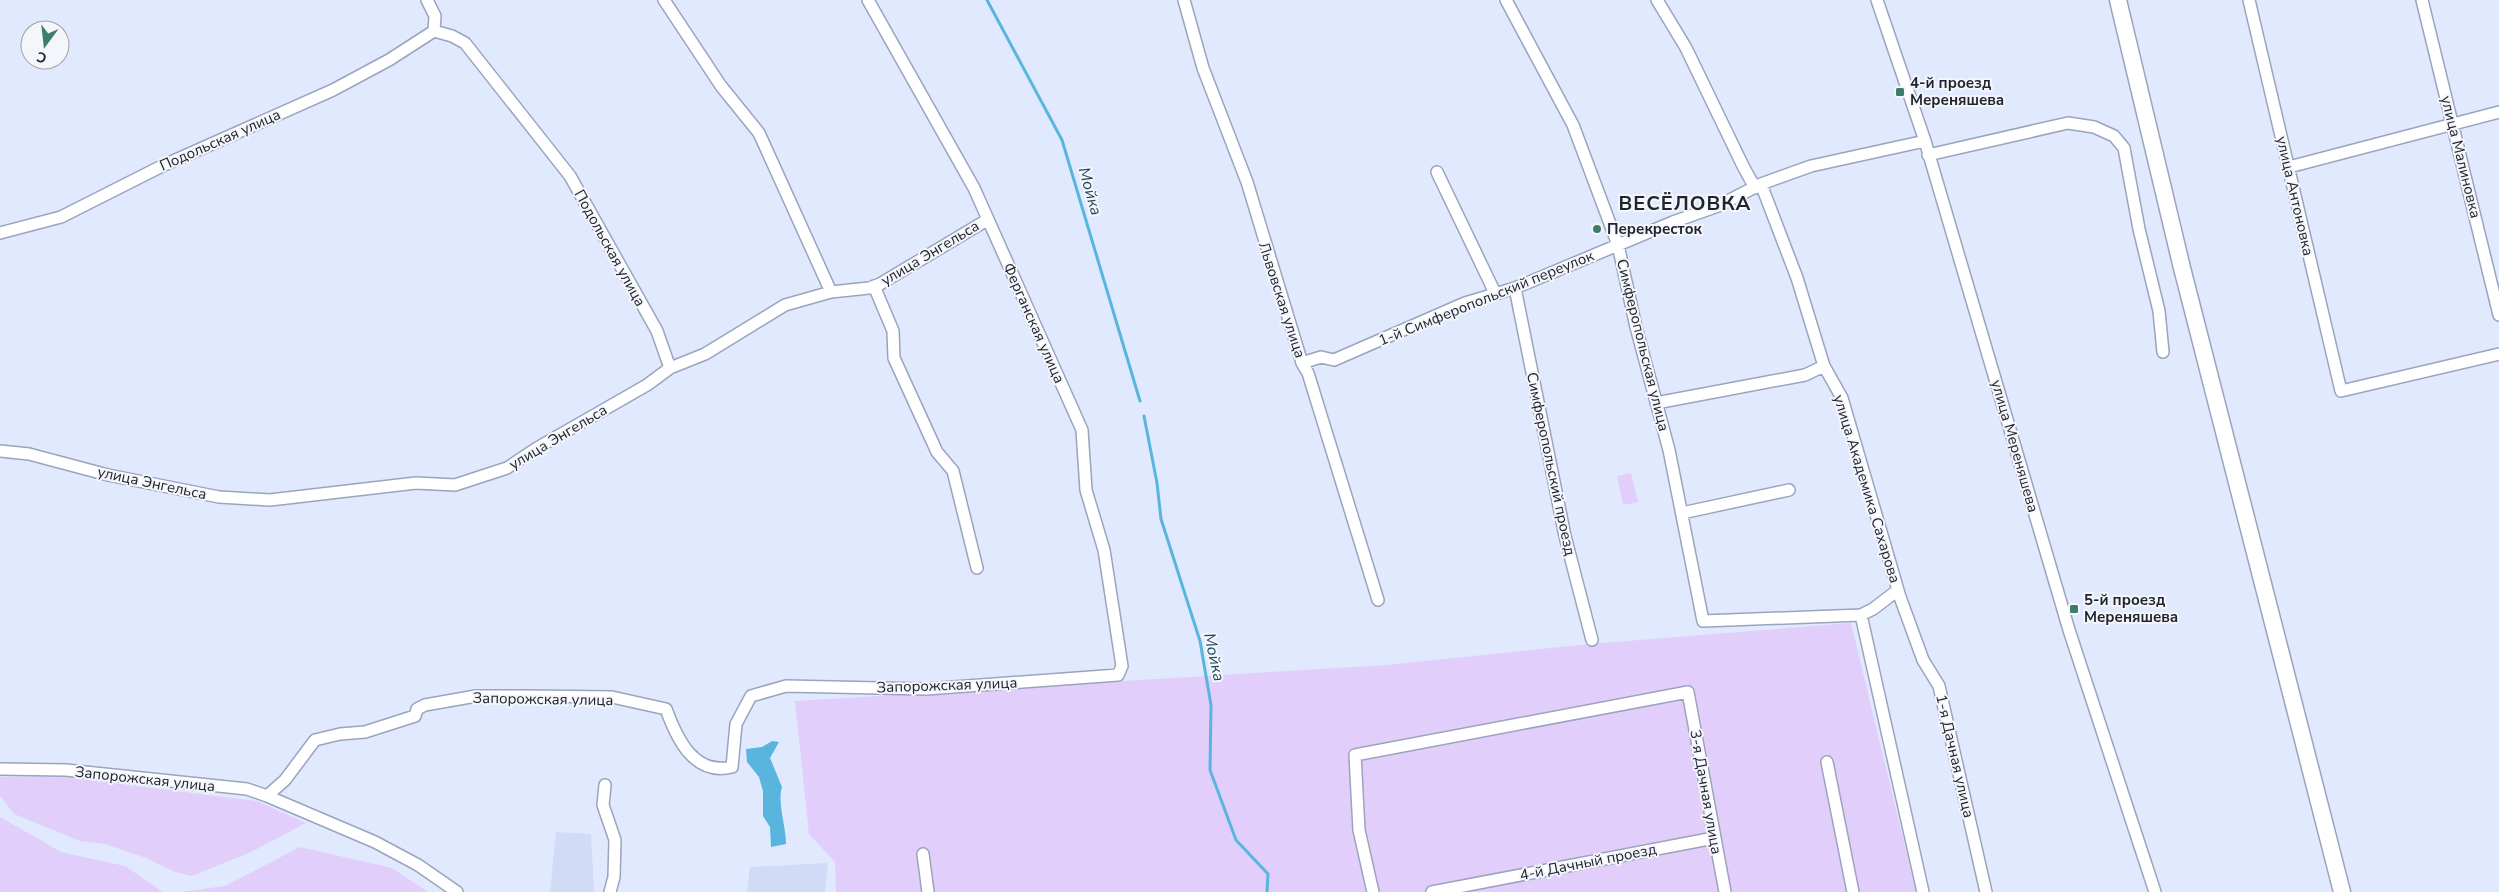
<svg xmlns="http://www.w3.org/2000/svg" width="2499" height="892" viewBox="0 0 2499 892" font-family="'Nunito Sans',sans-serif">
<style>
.built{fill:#d0dbf6}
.green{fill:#e2cefb}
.water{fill:#59b5de}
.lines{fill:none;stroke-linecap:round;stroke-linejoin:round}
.stream{stroke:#59b5de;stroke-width:3}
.street-casing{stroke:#9aa4bd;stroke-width:14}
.secondary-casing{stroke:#9aa4bd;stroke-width:19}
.street{stroke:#fff;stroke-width:11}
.secondary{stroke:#fff;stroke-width:16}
.poi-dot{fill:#3d7d6c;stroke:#f4f6fb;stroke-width:2}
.labels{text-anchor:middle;stroke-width:4;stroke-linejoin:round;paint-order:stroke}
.poi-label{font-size:15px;font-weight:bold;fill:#20242d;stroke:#f4f6fb;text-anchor:start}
.street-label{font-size:15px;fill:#20242d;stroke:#f4f6fb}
.water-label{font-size:16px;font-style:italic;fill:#20485a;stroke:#f4f6fb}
.district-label{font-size:20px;font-weight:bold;letter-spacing:1px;fill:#20242d;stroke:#f4f6fb}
</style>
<rect width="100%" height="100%" fill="#e0e9fe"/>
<path class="built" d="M556,832l35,2 3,58h-44z
M828,863l-3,29h-78l3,-25z"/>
<path class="green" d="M1631,473l7,29 -15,3 -6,-29z
M1851,623l65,269h-1080l-1,-30 -26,-28 -14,-133 592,-36 202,-21z
M57,776l200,25 49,22 -55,29 -59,24 -17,-4 -29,-14 -41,-14 -25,-3 -66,-27 -14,-18v-19z
M0,817l61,35 64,14 38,26h-163z
M300,847l92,21 36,24h-247l44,-6z"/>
<path class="water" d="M772,741l7,1 -9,16 12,29c-5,16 4,38 4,57l-15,3 -1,-20 -7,-11v-25l-4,-14 -12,-15 -1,-13 16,-2z"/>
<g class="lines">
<path class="stream" d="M987,0l75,140 78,261
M1144,416l13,67 4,36 39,122 11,64 -1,65 26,70 32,34 -1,18"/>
<g class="street-casing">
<path id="street" d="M427,0l8,16 -1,15
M664,0l57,86 38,47 72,159
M1184,0l19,68 44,114 55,181 6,10 70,227
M1506,0l67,125 45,120 18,82 33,123 34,171 158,-6 12,-6 25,-19
M1657,0l29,48 57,118 12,22
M1877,0l48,141 144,489 86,262
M2249,0l92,391 158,-37
M2422,0l77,315
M1928,155l140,-32 26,4 20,9 10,12 15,81 20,82 4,41
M2289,167l210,-55
M1437,172l58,121
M1761,184l36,94 27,88 18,32 58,199 23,63 16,26 47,206
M0,233l61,-16 101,-51 171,-76 56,-30 45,-29 18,5 13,7 105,133 87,155 13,37
M874,286l19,45 1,27 43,94 16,19 24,97
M1515,288l50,248 27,104
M1302,363l19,-6 13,3 131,-57 50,-15 158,-66 45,-16 43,-22 50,-18 114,-25
M1656,403l149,-28 19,-9
M0,451l29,3 79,21 111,22 51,3 146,-17 39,2 52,-17 30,-20 110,-63 23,-17 35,-14 80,-49 46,-13 38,-4 11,-4 107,-64
M1682,513l107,-23
M1861,615l62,277
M1827,762l26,130
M0,769l66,1 181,19 20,7 18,-16 30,-40 25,-6 25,-2 50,-16 2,-7 8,-4 51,-9h50l86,1 54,12c11,30 28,67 66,58l4,-43 15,-28 35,-10 140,3 192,-14 4,-9 -18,-116 -18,-60 -4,-60 -108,-242 -106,-188
M605,785l-2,20 12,35 -1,37 -4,15
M267,796l108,46 43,23 39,27
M923,854l5,38
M1373,892l-14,-62 -4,-75 333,-63 37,200
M1432,892l282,-54"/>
</g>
<g class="secondary-casing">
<path id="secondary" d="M2118,0l64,268 160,624"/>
</g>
<use href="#street" class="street"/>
<use href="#secondary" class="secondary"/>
</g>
<g class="poi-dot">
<rect x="1895" y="87" width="10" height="10" rx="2.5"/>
<circle cx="1597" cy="229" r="5"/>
<rect x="2069" y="604" width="10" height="10" rx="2.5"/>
</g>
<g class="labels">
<g class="poi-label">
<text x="1910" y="88">4-й проезд<tspan x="1910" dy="17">Мереняшева</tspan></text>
<text x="1607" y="234">Перекресток</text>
<text x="2084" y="605">5-й проезд<tspan x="2084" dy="17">Мереняшева</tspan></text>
</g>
<g class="street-label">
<text transform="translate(220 140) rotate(-24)" y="5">Подольская улица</text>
<text transform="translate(2461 157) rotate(76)" y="5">улица Малиновка</text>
<text transform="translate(2295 196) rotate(77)" y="5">улица Антоновка</text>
<text transform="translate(610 248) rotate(61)" y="5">Подольская улица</text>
<text transform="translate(930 253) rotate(-31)" y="5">улица Энгельса</text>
<text transform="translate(1486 298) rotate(-22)" y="5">1-й Симферопольский переулок</text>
<text transform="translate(1282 300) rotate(72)" y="5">Львовская улица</text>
<text transform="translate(1034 323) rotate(66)" y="5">Ферганская улица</text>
<text transform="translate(1643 345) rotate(76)" y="5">Симферопольская улица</text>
<text transform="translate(558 437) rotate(-31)" y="5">улица Энгельса</text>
<text transform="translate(2015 446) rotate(74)" y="5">улица Мереняшева</text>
<text transform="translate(1551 464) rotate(78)" y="5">Симферопольский проезд</text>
<text transform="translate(152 483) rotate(12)" y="5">улица Энгельса</text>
<text transform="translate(1867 489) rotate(73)" y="5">улица Академика Сахарова</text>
<text transform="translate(947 685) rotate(-2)" y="5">Запорожская улица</text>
<text transform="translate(543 699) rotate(1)" y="5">Запорожская улица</text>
<text transform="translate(1955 756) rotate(77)" y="5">1-я Дачная улица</text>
<text transform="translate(145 779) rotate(6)" y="5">Запорожская улица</text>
<text transform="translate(1706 792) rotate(80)" y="5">3-я Дачная улица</text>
<text transform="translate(1588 862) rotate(-11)" y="5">4-й Дачный проезд</text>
</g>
<g class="water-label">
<text transform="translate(1091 191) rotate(74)" y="6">Мойка</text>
<text transform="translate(1215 657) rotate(78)" y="6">Мойка</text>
</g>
<g class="district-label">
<text x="1685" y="210">ВЕСЁЛОВКА</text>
</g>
</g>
<g transform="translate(45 45) rotate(195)"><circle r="24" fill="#f4f6fb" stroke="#9fa2a9"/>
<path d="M0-4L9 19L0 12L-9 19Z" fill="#3d7d6c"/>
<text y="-8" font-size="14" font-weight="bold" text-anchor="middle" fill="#20242d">С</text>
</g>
</svg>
